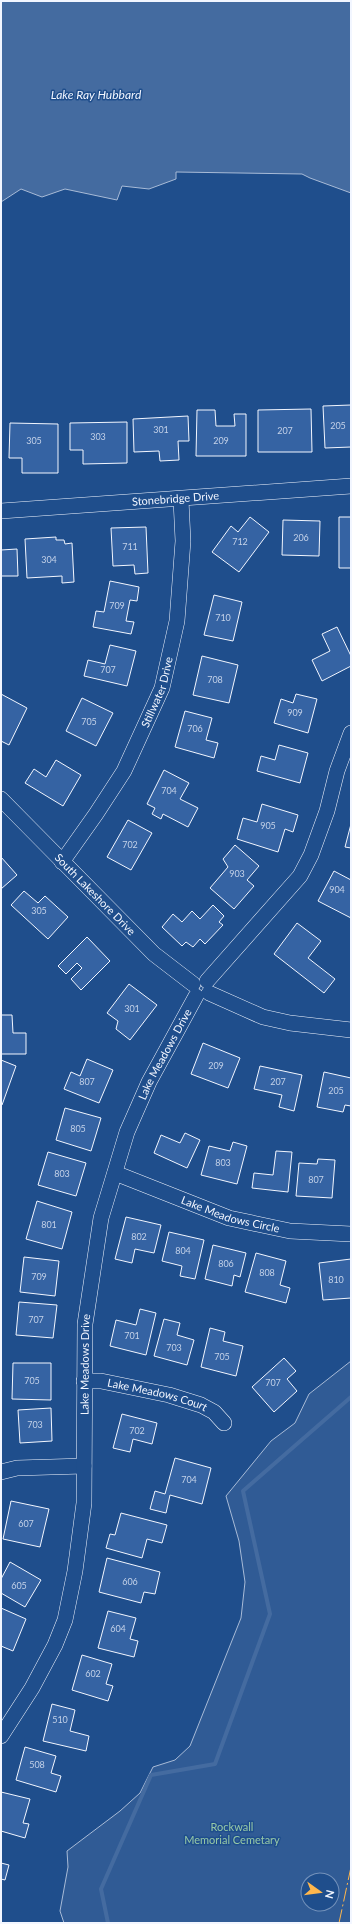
<svg xmlns="http://www.w3.org/2000/svg" width="352" height="1924" viewBox="0 0 352 1924" font-family="Lato,sans-serif">
<style>
.built{fill:#305b95;stroke:#a8bbd7;fill-rule:evenodd}
.water{fill:#446ba0;stroke:#a8bbd7}
.lines{fill:none;stroke-linecap:round;stroke-linejoin:round}
.stream{stroke:#446ba0;stroke-width:4}
.building{fill:#3563a3;stroke:#f2f6ff}
.minor-casing{stroke:#f2f6ff;stroke-width:16}
.minor{stroke:#1f4e8c;stroke-width:15}
.power{stroke:#ffb74d;stroke-width:1;stroke-dasharray:14 3 2 3;stroke-linecap:butt}
.labels{text-anchor:middle;stroke-width:3;stroke-linejoin:round;paint-order:stroke}
.number-label{font-size:9px;fill:#c3d1e8}
.street-label{font-size:11px;fill:#f2f6ff;stroke:#1f4e8c}
.park-label{font-size:11px;fill:#97c8a6;stroke:#1f4e8c}
.water-label{font-size:12px;font-style:italic;fill:#f2f6ff;stroke:#1f4e8c}
</style>
<rect width="100%" height="100%" fill="#1f4e8c"/>
<path class="built" d="M351,1361v562h-287l-4,-12 8,-44 -1,-16 53,-40 20,-18 13,-26 22,-7 15,-14 43,-108 8,-20 4,-36 -6,-41 -13,-45 45,-55 24,-18 14,-29zM308,1880h24v24h-24z"/>
<path class="water" d="M1,1h350v192l-41,-15 -8,-4 -126,-2v7l-27,10 -27,-3 -5,14 -52,-11 -23,8 -21,-8 -20,13z"/>
<g class="lines">
<path class="stream" d="M108,1923l-7,-34 50,-114 64,-11 55,-150 -27,-123 108,-94"/>
</g>
<path class="building" d="M351,405v42l-26,1 -2,-42z
M311,409l1,43h-54v-42z
M197,410h18l1,16h19l-1,-12h12v42h-50z
M188,416l1,25h-11l1,19 -19,1 -1,-10 -25,1 -1,-33z
M127,422v41l-44,1v-14h-13v-27z
M10,423l48,1v49h-36v-15h-13z
M250,517l19,15 -30,40 -27,-20 19,-26 7,6z
M339,517h12v51h-12z
M283,520l37,1 -1,35 -37,-1z
M146,527l2,46 -13,1 -1,-9 -21,1 -2,-38z
M56,537v3h8l1,4 7,-1 2,39 -12,1v-7l-35,2 -2,-39z
M17,549l1,27h-17v-26z
M110,581l29,6 -2,14 -7,-1 -4,21 8,1 -3,12 -38,-7 3,-16 8,1z
M214,595l28,7 -9,39 -29,-6z
M337,627l14,29v10l-29,15 -10,-21 18,-9 -8,-17z
M110,645l26,6 -9,35 -43,-10 4,-16 17,4z
M202,656l36,9 -9,38 -36,-8z
M1,694l26,14 -18,37 -8,-4z
M296,694l21,5 -9,34 -34,-10 7,-24 12,4z
M82,698l31,15 -17,33 -30,-15z
M185,711l27,7 -6,22 12,3 -4,15 -39,-11z
M279,745l29,8 -8,30 -43,-12 4,-15 14,4z
M56,760l25,15 -18,31 -38,-23 9,-14 12,8z
M164,770l25,13 -9,16 18,9 -10,19 -25,-13 -2,5 -9,-5 3,-6 -8,-4z
M262,804l36,11 -5,17 -8,-3 -7,23 -41,-13 6,-21 14,4z
M128,820l24,13 -21,37 -24,-13z
M351,824v24l-6,-1z
M235,845l24,21 -12,14 7,6 -20,23 -24,-21 18,-21 -5,-8z
M1,857l16,18 -16,14z
M334,871l17,9v38l-33,-17z
M24,891l14,12 7,-7 23,21 -20,22 -37,-34z
M213,905l11,11 -5,6 4,3 -18,19 -5,-5 -7,8 -7,-5 -4,4 -20,-19 11,-13 9,8 10,-11 8,8z
M297,923l24,18 -13,17 27,21 -11,14 -50,-39z
M87,937l23,24 -29,29 -10,-11 11,-11 -5,-5 -11,11 -8,-8z
M129,984l28,21 -27,35 -14,-11 2,-8 -11,-8z
M1,1015h11l1,18h13v21h-25z
M203,1043l37,15 -12,30 -37,-14z
M87,1059l26,11 -14,33 -35,-14 7,-17 9,4z
M1,1060l15,6 -14,39 -1,-1z
M260,1066l42,9 -8,36 -15,-4 3,-12 -28,-6z
M324,1072l27,6v28l-6,-1 -2,7 -26,-5z
M65,1108l36,10 -10,33 -35,-11z
M185,1133l15,7 -13,28 -33,-15 7,-18 19,8z
M233,1142l14,4 -10,38 -36,-9 8,-29 21,5z
M276,1151l16,1 -4,40 -36,-4 2,-15 19,2z
M48,1152l38,11 -10,33 -38,-11z
M318,1159l17,1 -3,38 -36,-2 3,-33 18,1z
M37,1201l35,11 -10,37 -36,-10z
M126,1217l35,8 -7,28 -19,-4 -3,14 -17,-4z
M169,1232l35,8 -9,39 -15,-3 2,-10 -20,-5z
M213,1245l33,8 -6,24 -6,-2 -2,11 -27,-7z
M256,1253l30,8 -6,24 10,3 -4,15 -41,-11z
M24,1257l35,4 -4,35 -35,-4z
M351,1259v39l-28,2 -4,-37z
M19,1302l38,3 -4,33 -37,-3z
M140,1309l16,4 -10,42 -36,-9 6,-26 20,5z
M164,1319l16,4 -3,12 17,5 -7,25 -33,-9z
M210,1328l15,4 -2,9 20,5 -7,30 -35,-9z
M284,1358l12,13 -9,8 10,12 -23,21 -22,-25z
M13,1363h38v37l-39,-1z
M51,1408l1,33 -32,2 -2,-33z
M122,1414l35,9 -5,21 -19,-5 -3,13 -17,-4z
M175,1458l36,10 -9,36 -32,-9 -4,18 -16,-4 5,-18 10,3z
M11,1501l38,8 -9,38 -37,-8z
M121,1513l46,12 -5,18 -15,-4 -5,19 -36,-10 4,-14 5,1z
M107,1558l53,14 -5,22 -11,-2 -3,11 -42,-11z
M10,1562l31,18 -16,27 -24,-14v-14z
M1,1608l25,11 -13,32 -12,-5z
M108,1611l28,7 -6,21 8,2 -4,16 -36,-9z
M82,1655l30,9 -6,20 7,2 -5,15 -36,-11z
M52,1704l23,6 -5,21 19,5 -3,15 -43,-10z
M25,1747l31,9 -5,17 10,3 -5,16 -40,-12z
M1,1792l29,7 -7,24 6,1 -4,14 -24,-7z
M1,1863l8,2 -4,15 -4,-1z"/>
<g class="lines">
<g class="minor-casing">
<g id="minor">
<path id="s1" d="M1,511l350,-25"/>
<path id="s2" d="M1,799l153,155 39,30"/>
<path id="s3" d="M62,862l34,-48 28,-43 38,-83 15,-67 6,-80 -2,-41"/>
<path d="M207,981l93,-105 11,-21 16,-44 10,-40 14,-38"/>
<path d="M209,993l54,24 27,6 61,7"/>
<path id="s4" d="M115,1173l114,45 61,13 61,3"/>
<path id="s5" d="M84,1381h17l68,14 32,10 13,7 10,11"/>
<path d="M1,1472l16,-4 67,-2"/>
<path id="s6" d="M1,1736l31,-48 23,-43 10,-25 10,-49 9,-68 1,-179 16,-106 26,-86 22,-50 47,-86"/>
</g>
</g>
<use href="#minor" class="minor"/>
<path class="power" d="M339,1923l12,-56"/>
</g>
<g class="labels">
<g class="number-label">
<text x="338" y="429">205</text>
<text x="161" y="433">301</text>
<text x="285" y="434">207</text>
<text x="98" y="440">303</text>
<text x="34" y="444">305</text>
<text x="221" y="444">209</text>
<text x="301" y="541">206</text>
<text x="240" y="545">712</text>
<text x="130" y="550">711</text>
<text x="49" y="563">304</text>
<text x="117" y="609">709</text>
<text x="223" y="621">710</text>
<text x="108" y="673">707</text>
<text x="215" y="683">708</text>
<text x="295" y="716">909</text>
<text x="89" y="725">705</text>
<text x="195" y="732">706</text>
<text x="169" y="794">704</text>
<text x="268" y="829">905</text>
<text x="130" y="848">702</text>
<text x="237" y="877">903</text>
<text x="337" y="893">904</text>
<text x="39" y="914">305</text>
<text x="132" y="1012">301</text>
<text x="216" y="1069">209</text>
<text x="87" y="1085">807</text>
<text x="278" y="1085">207</text>
<text x="336" y="1094">205</text>
<text x="78" y="1132">805</text>
<text x="223" y="1166">803</text>
<text x="62" y="1177">803</text>
<text x="316" y="1183">807</text>
<text x="49" y="1228">801</text>
<text x="139" y="1240">802</text>
<text x="183" y="1254">804</text>
<text x="226" y="1267">806</text>
<text x="267" y="1276">808</text>
<text x="39" y="1280">709</text>
<text x="336" y="1283">810</text>
<text x="36" y="1323">707</text>
<text x="132" y="1339">701</text>
<text x="174" y="1351">703</text>
<text x="222" y="1360">705</text>
<text x="32" y="1384">705</text>
<text x="273" y="1386">707</text>
<text x="35" y="1428">703</text>
<text x="137" y="1434">702</text>
<text x="189" y="1483">704</text>
<text x="26" y="1527">607</text>
<text x="130" y="1585">606</text>
<text x="19" y="1589">605</text>
<text x="118" y="1632">604</text>
<text x="93" y="1677">602</text>
<text x="60" y="1723">510</text>
<text x="37" y="1768">508</text>
</g>
<g class="street-label">
<text dy="4" stroke="none"><textPath href="#s1" startOffset="175">Stonebridge Drive</textPath></text>
<text dy="4" stroke="none"><textPath href="#s3" startOffset="196">Stillwater Drive</textPath></text>
<text dy="4" stroke="none"><textPath href="#s2" startOffset="134">South Lakeshore Drive</textPath></text>
<text dy="4" stroke="none"><textPath href="#s6" startOffset="714">Lake Meadows Drive</textPath></text>
<text dy="4" stroke="none"><textPath href="#s4" startOffset="123">Lake Meadows Circle</textPath></text>
<text dy="4" stroke="none"><textPath href="#s6" startOffset="390">Lake Meadows Drive</textPath></text>
<text dy="4" stroke="none"><textPath href="#s5" startOffset="75">Lake Meadows Court</textPath></text>
</g>
<g class="park-label">
<text x="232" y="1831">Rockwall<tspan x="232" dy="13">Memorial Cemetary</tspan></text>
</g>
<g class="water-label">
<text x="96" y="99">Lake Ray Hubbard</text>
</g>
</g>
<rect width="352" height="1924" fill="none" stroke="#f2f6ff" stroke-width="4"/>
<g transform="translate(320 1892) rotate(104)"><circle r="19" fill="#1f4e8c" stroke="#7391ba"/>
<path d="M0-3L7 15L0 10L-7 15Z" fill="#ffb74d"/>
<text y="-6" font-size="11" font-weight="bold" text-anchor="middle" fill="#f2f6ff">N</text>
</g>
</svg>
